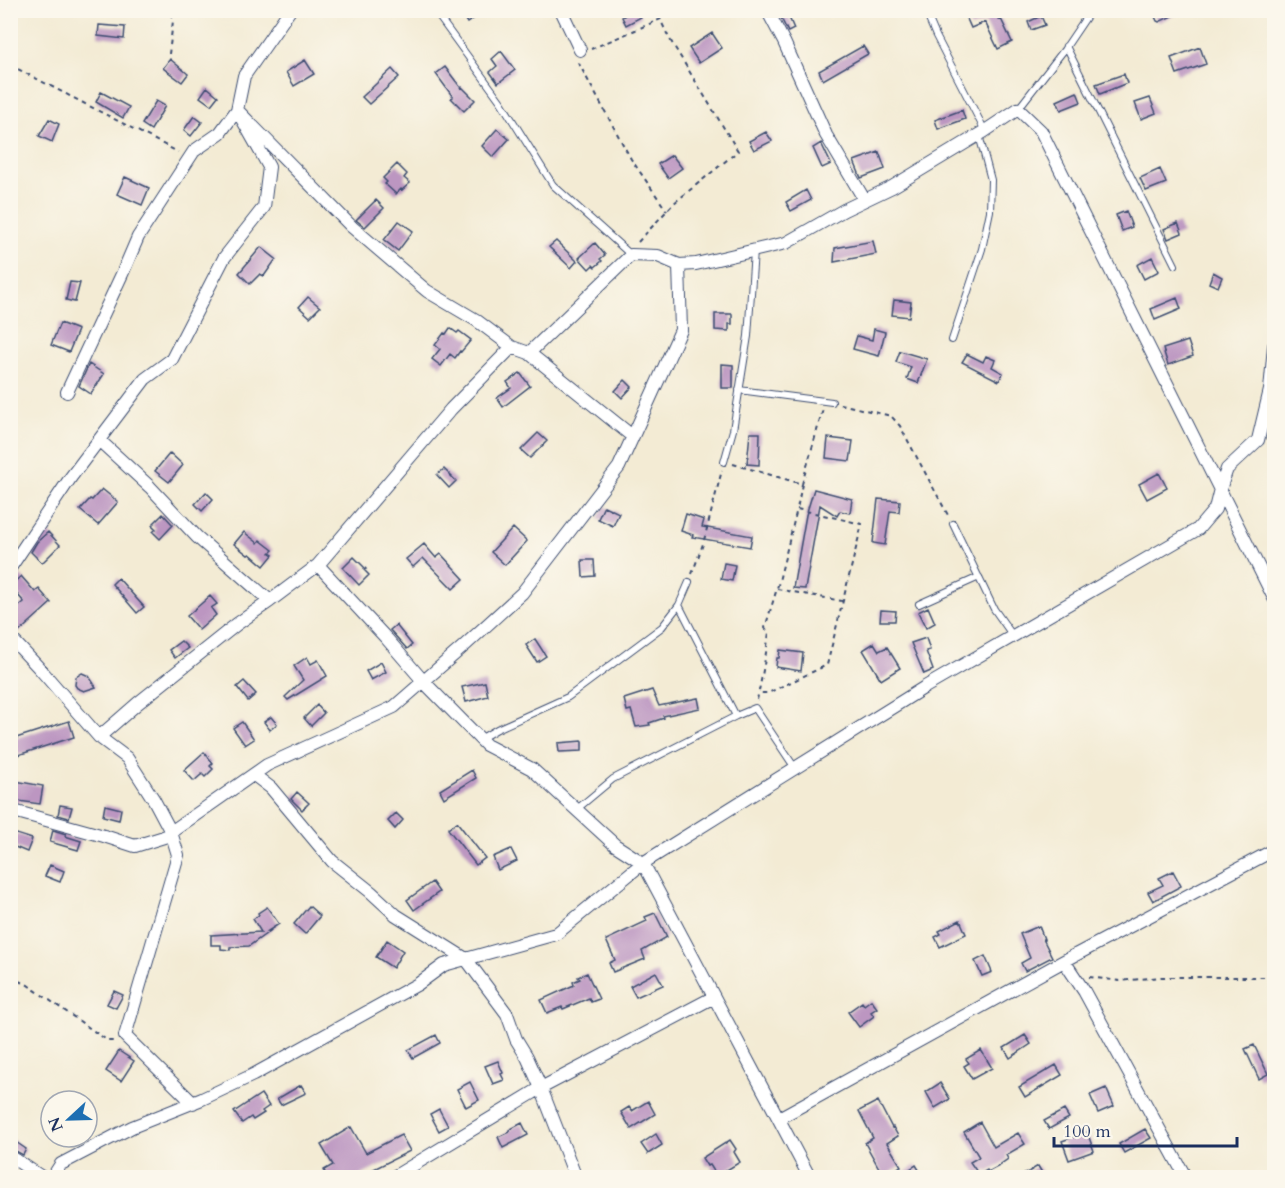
<svg xmlns="http://www.w3.org/2000/svg" width="1285" height="1188" viewBox="0 0 1285 1188" font-family="Cardo,serif">
<style>
.building{fill:#bc96c1}
.lines{fill:none;stroke-linecap:round;stroke-linejoin:round}
.lane-casing{stroke:#3b4b70;stroke-width:8}
.street-casing{stroke:#3b4b70;stroke-width:14}
.path{stroke:#3b4b70;stroke-width:2;stroke-dasharray:4.5 4.5;stroke-linecap:butt}
.lane{stroke:#fff;stroke-width:6}
.street{stroke:#fff;stroke-width:12}
</style>
<rect width="100%" height="100%" fill="#fbf7ec"/>
<filter id="ink" filterUnits="userSpaceOnUse"><feTurbulence type="fractalNoise" baseFrequency=".0167" numOctaves="2"/><feDisplacementMap in="SourceGraphic" scale="12" xChannelSelector="R" yChannelSelector="G"/><feConvolveMatrix kernelMatrix="1 2 1 2 8 2 1 2 1" color-interpolation-filters="sRGB"/></filter>
<filter id="wash" filterUnits="userSpaceOnUse"><feTurbulence type="fractalNoise" baseFrequency=".008" numOctaves="4" result="noise"/><feDisplacementMap in="SourceGraphic" scale="24" xChannelSelector="R" yChannelSelector="G"/><feGaussianBlur stdDeviation="1.35" result="paint"/><feColorMatrix in="noise" values="0 0 0 0 0 0 0 0 0 0 0 0 0 0 0 0 0 1.4 0 .05"/><feComposite in="paint" operator="in"/></filter>
<g filter="url(#wash)">
<rect width="100%" height="100%" fill="#f3ebd4"/>
<g id="blocks">
<path class="building" d="M459,10h28l-20,13z
M633,10h5l3,7 -15,8 -4,-8z
M963,10h32l4,10 2,-1 11,23 -14,7 -13,-27 -14,6z
M1152,10h33l-26,12 -2,-1z
M788,15l6,14 -6,3 -7,-14z
M1041,16l4,9 -14,5 -3,-8z
M99,25l26,2 -1,12 -26,-3z
M712,33l10,15 -23,15 -10,-15z
M863,46l5,8 -45,26 -4,-9z
M1200,47l6,17 -29,10 -6,-16z
M501,51l14,19 -17,13 -8,-11 7,-6 -5,-7z
M170,59l18,15 -6,8 -19,-14z
M305,60l9,14 -20,12 -8,-14z
M445,67l16,21 1,-1 13,13 -11,11 -13,-13 2,-1 -17,-23z
M392,69l7,8 -30,27 -7,-7z
M1124,74l3,9 -27,11 -4,-10z
M207,87l11,9 -7,9 -11,-8z
M101,92l28,15 -6,11 -27,-16z
M1077,92l4,10 -20,8 -4,-9z
M1150,98l6,15 -15,6 -6,-16z
M156,101l9,5 -14,24 -9,-6z
M962,110l3,9 -27,10 -3,-9z
M194,116l8,6 -11,14 -7,-6z
M49,119l10,5 -7,18 -13,-6z
M497,129l12,10 -16,18 -11,-11z
M766,132l6,9 -18,9 -5,-9z
M821,143l10,21 -9,4 -9,-20z
M879,152l6,17 -24,9 -7,-17z
M672,155l10,13 -14,10 -10,-14z
M397,164l10,10 -3,4 6,5 -8,7 -1,-1 -5,5 -11,-10 2,-2 -4,-4z
M1160,169l6,14 -20,8 -6,-13z
M125,177l24,11 -7,17 -25,-11z
M806,190l5,10 -20,11 -5,-9z
M376,200l8,8 -19,19 -9,-7z
M1126,211l6,16 -10,4 -6,-16z
M399,221l14,10 -15,20 -14,-11z
M1178,223l4,10 -14,6 -4,-10z
M556,241l21,20 -6,7 -22,-21z
M873,241l3,13 -42,8 1,-14z
M595,243l10,12 -5,4 2,2 -7,6 -2,-2 -4,4 -10,-11z
M261,247l15,12 -12,17 -4,-2 -10,10 -11,-11z
M1152,257l7,14 -15,8 -7,-14z
M1213,272l9,5 -4,10 -9,-4z
M70,282l10,1 -5,19 -9,-2z
M308,297l12,10 -10,10 -11,-10z
M1177,298l4,11 -26,11 -4,-11z
M894,300l17,2 -2,15 -17,-2z
M715,314h17v10h-3v7l-14,-1z
M60,323l18,7 -9,22 -18,-7z
M450,328l7,5 2,-2 12,9 -10,12 -1,-1 -5,7 -5,-4 -9,12 -9,-7 8,-10 -5,-4 9,-12 2,1z
M874,329l11,3 -6,24 -26,-7 4,-13 15,4z
M1188,341l5,15 -25,9 -5,-16z
M900,351l27,8 -9,24 -11,-4 4,-12 -15,-5z
M967,354l16,8 3,-6 9,4 -3,7 11,6 -4,8 -37,-19z
M89,364l15,10 -13,20 -12,-8z
M722,364l11,1v23h-11z
M520,373l10,13 -27,21 -6,-9 14,-10 -4,-6z
M625,380l7,7 -10,11 -7,-7z
M538,433l9,8 -17,17 -9,-8z
M750,433h10l-1,32 -12,-1z
M828,438l25,3 -3,20 -24,-3z
M170,453l13,12 -14,17 -14,-11z
M444,469l12,12 -7,7 -12,-13z
M1159,473l8,15 -20,11 -8,-15z
M102,489l16,13 -20,23 -18,-15 10,-11 2,1z
M814,489l38,10 -2,14 -10,-2 -3,5 -17,-11 -15,84 -12,-1 13,-73z
M206,492l7,7 -11,12 -7,-7z
M878,499l22,2 -1,11 -9,-1 -5,34 -12,-2z
M604,506l15,7 -6,13 -15,-7z
M163,514l10,11 -13,14 -7,-7 3,-3 -4,-4z
M686,514l18,6 -2,7 50,9 -2,11 -58,-10 1,-2 -12,-4z
M513,528l14,13 -22,24 -14,-13z
M48,532l12,13 -18,18 -11,-11 6,-10z
M244,532l14,11 2,-3 13,10 -3,3 3,2 -9,11 -14,-12 -2,1 -14,-11z
M424,544l12,14 5,-4 23,25 -11,10 -30,-31 -10,9 -7,-8z
M354,557l12,12 -2,1 5,5 -10,10 -16,-17z
M582,560h12l1,16 -12,1z
M724,563l11,2 -3,16 -11,-2z
M21,576l14,16 4,-3 12,14 -32,29 -9,-10v-8l14,-12 -14,-16z
M118,578l26,29 -7,6 -25,-29z
M210,596l7,8 -6,4 5,7 -17,15 -12,-14z
M928,607l7,16 -9,5 -8,-16z
M881,610l15,1 -1,10h-15z
M396,625l16,20 -5,4 -17,-19z
M926,638l4,12 -4,1 7,19 -9,4 -13,-31z
M535,639l11,17 -9,6 -11,-17z
M181,641l7,7 -13,10 -6,-8z
M874,643l5,8 8,-4 13,21 -19,12 -18,-30z
M780,650l23,3 -2,18 -25,-4 1,-9h2z
M307,657l4,7 7,-4 9,16 -39,24 -3,-3 18,-17 -9,-14z
M381,662l5,10 -15,8 -5,-9z
M82,673l7,3 7,11 -12,4 -7,-3 -2,-3 1,-8z
M244,681l12,13 -8,7 -11,-14z
M485,682l3,14 -22,6 -4,-15z
M652,690l7,16 39,-8 2,10 -37,8 1,2 -15,5 1,2 -14,2 -5,-17 -4,1 -3,-12z
M317,705l7,8 -13,13 -7,-8z
M271,717l6,7 -7,6 -6,-8z
M69,721l5,16 -56,18 -5,-16z
M242,722l12,17 -9,6 -12,-17z
M582,741v10l-23,1 -1,-9z
M204,752l9,11 -3,3 3,3 -8,8 -3,-3 -8,7 -10,-11z
M472,770l4,8 -32,20 -4,-8z
M10,780l33,6 -3,18 -21,-3 -1,3 -8,-2z
M297,792l12,11 -7,7 -11,-11z
M60,805l12,2 -3,11 -11,-3z
M105,805l16,4 -2,11 -16,-4z
M396,813l7,7 -8,9 -7,-8z
M457,822l28,36 -9,7 -28,-36z
M53,830l13,4 -1,2 16,5 -3,9 -28,-8z
M10,832l22,7 -5,13 -17,-7z
M511,849l6,12 -19,9 -5,-13z
M50,865l14,6 -4,11 -15,-6z
M1173,871l8,15 -28,15 -5,-9 15,-7 -4,-7z
M432,882l7,10 -25,18 -7,-10z
M309,906l11,10 -15,18 -11,-10z
M267,907l12,17 -11,7h2l-21,15 -19,1v3l-9,-1v-4h-10v-10l50,-3 -8,-13 6,-4 -1,-2z
M655,913l12,24 -25,14 3,8 -32,13 -4,-9 6,-3 -9,-20 41,-19 -2,-4z
M960,920l6,14 -26,13 -5,-10 6,-3 -2,-3z
M1039,926l5,13h-1l9,18 -27,14 -4,-8 9,-5 -10,-24z
M387,940l16,11 -10,17 -17,-11z
M985,956l7,16 -10,4 -7,-15z
M656,972l7,13 -27,12 -6,-11z
M587,973l12,26 -8,3 -2,-4 -26,11 -1,-2 -15,6 -6,-13 33,-15 -1,-3 7,-3 -2,-2z
M114,991l9,4 -7,13 -9,-4z
M871,1000l6,8 -6,4 3,4 -15,11 -11,-15 14,-10 2,3z
M436,1035l4,8 -27,15 -5,-8z
M1025,1035l6,9 -21,14 -6,-10z
M1254,1045l14,29 -9,5 -14,-30z
M981,1050l11,18 -20,11 -8,-13 5,-3 -3,-4z
M119,1051l15,10 -13,20 -15,-10z
M498,1061l5,12 -2,1 3,6 -11,4 -8,-18z
M1056,1065l6,10 -37,22 -6,-10z
M470,1082l9,18 -13,7 -9,-18z
M940,1083l10,16 -15,9 -9,-16z
M301,1085l5,8 -25,12 -4,-6z
M1106,1088l8,18 -16,7 -8,-18z
M261,1094l8,12 -7,5 2,2 -11,7 -2,-3 -9,6 -8,-11z
M648,1101l7,13 -24,15 -10,-17 8,-5 3,4z
M878,1101l14,27 1,-1 5,9 -11,7 14,23 -17,11 -19,-34 8,-5 -14,-27z
M439,1109l9,17 -9,5 -9,-17z
M1064,1110l5,8 -20,11 -5,-8z
M980,1122l14,25 24,-14 7,11 -19,11 2,4 -7,5v1l-13,7 -1,-2 -8,5 -9,-13 9,-5 -15,-25z
M522,1123l6,12 -25,13 -5,-11 11,-5v-2z
M351,1127l15,26 35,-18 9,16 -54,27h-29l-3,-8 9,-5 -12,-20z
M1145,1129l6,9 -27,15 -5,-9z
M1087,1132l7,19 -25,9 -7,-19z
M656,1134l6,11 -14,9 -7,-10z
M10,1138l16,11 -3,6 -13,-7z
M730,1140l6,9 -2,3 6,10 -23,14 -7,-11 -3,1 -5,-8z
M916,1165l8,13h-28z
M1038,1166l7,12h-27z"/>
</g>
</g>
<g filter="url(#ink)">
<use href="#blocks" fill-opacity="0" stroke="#3b4b70" stroke-width="1.5"/>
<g class="lines">
<g class="lane-casing">
<path id="lane" d="M434,10l67,92 52,83 78,70
M925,10l11,26 49,95
M1066,46l109,219
M1018,109l46,-59 27,-40
M952,340l30,-91 8,-38 1,-31 -12,-45
M739,390l93,12
M724,462l9,-32 15,-94 6,-85
M953,524l41,85 19,27
M919,604l60,-27
M679,605l57,111 19,-8 40,60
M480,739l17,-10 71,-32 94,-70 17,-22 10,-23
M577,809l36,-30 123,-63"/>
</g>
<g class="street-casing">
<path id="street" d="M561,10l19,40
M767,10l17,32 42,93 38,64
M529,353l102,-98 27,1 21,9 17,-1 90,-21 58,-33 48,-23 93,-56 33,-22 23,22 233,467
M67,392l56,-120 15,-35 56,-86 26,-18 17,-23 115,117 75,64 49,29 36,27 17,6 103,83
M99,440l51,47 47,50 73,64
M318,565l69,74 37,43 62,63 46,24 83,76 28,18 167,315
M10,568l61,-91 74,-98 27,-20 52,-101 40,-51 5,-40 -32,-57 7,-34 46,-66
M10,637l30,32 59,68 28,21 27,42 17,32 7,23 -53,181 68,67
M99,737l39,-34 99,-79 33,-23 48,-36 133,-156 61,-62
M254,775l17,13 61,73 39,31 25,23 70,44 41,55 9,25 11,18 14,31 35,90
M10,810l94,26 31,10 29,-9 7,-5 96,-67 127,-58 70,-61 58,-53 97,-126 62,-137 -2,-65
M1064,961l20,30 102,187
M779,1118l285,-157 210,-111
M10,1156l33,22
M52,1178l9,-14 71,-37 70,-28 51,-24 165,-91 26,-19 112,-31 87,-71 282,-176 273,-158 17,-20 5,-20 7,-20 31,-29 12,-50 4,-44
M392,1178l149,-90 173,-91"/>
</g>
<path class="path" d="M591,49l91,-39
M169,54l4,-33 -3,-11
M578,62l53,97 36,52
M10,65l168,87
M638,242l36,-39 64,-52 -69,-113 -8,-17
M840,404l51,12 9,10 49,91
M733,464l69,20 -5,25
M802,484l21,-75
M692,574l11,-30 19,-74
M777,589l65,12
M757,700c5,-23 9,-45 12,-68l-4,-4 13,-43 19,-76 65,15 -35,141 -59,28h-10
M1089,977l31,4 41,-4h113
M10,979l15,4 83,58h7"/>
<use href="#lane" class="lane"/>
<use href="#street" class="street"/>
</g>
</g>
<rect width="1285" height="1188" fill="none" stroke="#fbf7ec" stroke-width="36"/>
<g transform="translate(69 1119) rotate(248)"><circle r="28" fill="#fbf7ec" stroke="#a1a7b3" stroke-width="1.5"/>
<path d="M0-4.5L10 22L0 15L-10 22Z" fill="#1f6fb2"/>
<text y="-9" font-size="16" font-weight="bold" text-anchor="middle" fill="#1b2f5e">N</text>
</g>
<path d="M1054 1137v9h183v-9" fill="none" stroke="#1b2f5e" stroke-width="3"/>
<text x="1063" y="1137" font-size="18" fill="#1b2f5e" stroke="#fbf7ec" stroke-width="4.5" paint-order="stroke">100 m</text>
</svg>
